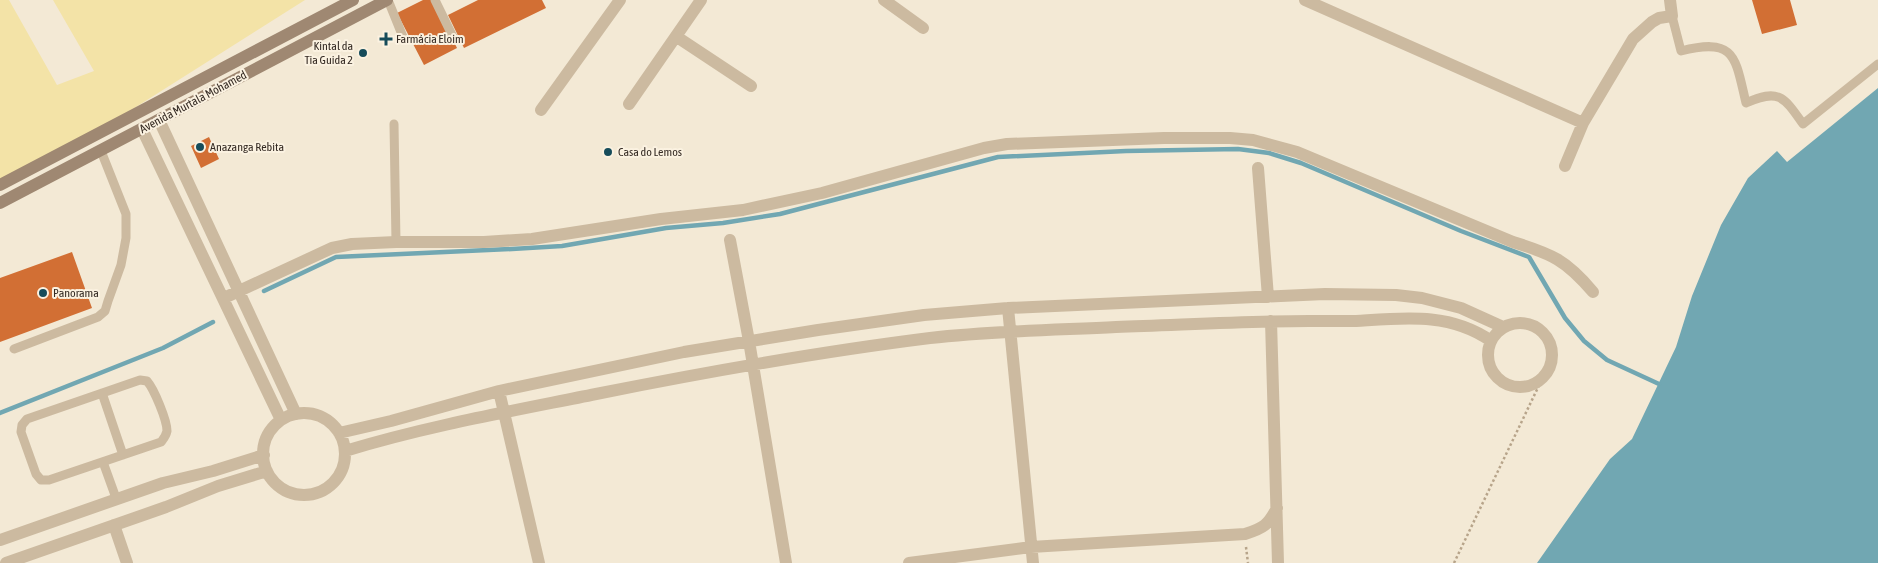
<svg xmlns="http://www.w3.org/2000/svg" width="1878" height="563" viewBox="0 0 1878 563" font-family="'Asap Condensed',sans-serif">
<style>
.sand{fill:#f3e3a7}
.water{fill:#71a7b2}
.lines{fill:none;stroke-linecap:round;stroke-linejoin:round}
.stream{stroke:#71a7b2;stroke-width:4.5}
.building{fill:#d26f34}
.path{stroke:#b7a48a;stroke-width:2.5;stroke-dasharray:2.5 2.5;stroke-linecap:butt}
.lane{stroke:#ccbaa0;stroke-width:9}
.street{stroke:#ccbaa0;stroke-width:12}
.secondary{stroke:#9f8872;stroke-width:12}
.poi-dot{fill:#164c5a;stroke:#fbf2e1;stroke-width:2}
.labels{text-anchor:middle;stroke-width:4;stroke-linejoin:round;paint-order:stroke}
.poi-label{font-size:12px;fill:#352b24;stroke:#fbf2e1;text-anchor:start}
.street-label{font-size:12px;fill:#352b24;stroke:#fbf2e1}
</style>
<rect width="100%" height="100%" fill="#f3e9d5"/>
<path class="sand" d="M0,0h9l48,85 37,-14 -41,-71h252l-218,138 -87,47z"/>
<path class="water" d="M1878,88v475h-341l73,-104 22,-20 44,-92 16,-51 29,-71 27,-47 29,-27 10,11z"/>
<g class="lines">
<path class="stream" d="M264,291l72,-34 176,-8 50,-3 104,-18 57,-5 57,-9 218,-57 128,-6 112,-2 31,4 32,10 160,68 68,26 36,61 19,23 23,19 52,24
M0,413l163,-65 50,-26"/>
</g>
<path class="building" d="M423,0h10l24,48 -33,17 -27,-52z
M478,0h64l4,8 -82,40 -16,-33z
M1752,0h38l7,25 -35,9z
M209,137l10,22 -18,9 -10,-22z
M72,252l20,56 -92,34v-64z"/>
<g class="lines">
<path class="path" d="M1246,547l2,16
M1454,563l89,-186"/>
<path class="lane" d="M388,0l15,37
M435,0l18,37
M1672,16l9,35c55,-14 54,6 65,52 33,-15 38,-6 57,21l75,-60
M394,124l2,118
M14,349l84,-32 7,-6 3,-10 13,-36 5,-27v-24l-25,-63
M140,380l7,1c7,8 20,39 20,50 -1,5 -3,7 -6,11l-112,38h-8l-5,-6 -15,-42 1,-7 5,-6z
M102,393l21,62
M103,462l13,36"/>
<path class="street" d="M884,0l39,28
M1305,0l278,123
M677,37l74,49
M629,104l72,-104
M541,110l79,-110
M159,120l137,294
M142,129l139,291
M1565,166l18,-43 50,-84 19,-17 7,-4 13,-2 -2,-16
M1258,168l10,129
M730,240l19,101 37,222
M224,298l108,-50 20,-4 44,-2h88l48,-3 129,-20 82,-9 79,-17 162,-45 23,-4 157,-6h66l23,2 44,12 216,90c39,12 53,18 80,50
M1008,308l25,255
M1271,321l7,242
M1488 355a32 32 0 1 1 64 0a32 32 0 1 1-64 0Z
M499,391l40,172
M263 454a41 41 0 1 1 82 0a41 41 0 1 1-82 0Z
M339,433l52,-12 108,-30 185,-39 134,-22 106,-15 84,-7 317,-14 71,1 26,3 39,10 42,19
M345,451c82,-25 167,-40 251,-57 110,-22 222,-42 334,-56 62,-7 124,-8 186,-11 65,-2 129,-6 193,-6 16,0 31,0 47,0 47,-3 94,-9 135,20
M114,525l13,38
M0,540l163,-57 50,-12 51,-16
M6,563l160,-56 52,-21 49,-15
M909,563l122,-16 214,-13c19,-6 23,-9 32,-26"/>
<path class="secondary" d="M0,185l353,-185
M0,203l387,-203"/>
</g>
<g class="poi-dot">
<path d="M383.5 31.5h5v5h5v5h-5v5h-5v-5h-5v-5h5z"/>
<circle cx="363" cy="53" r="5"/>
<circle cx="200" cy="147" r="5"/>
<circle cx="608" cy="152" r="5"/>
<circle cx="43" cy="293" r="5"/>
</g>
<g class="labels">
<g class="poi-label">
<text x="396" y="43">Farmácia Eloim</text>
<text x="353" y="50" text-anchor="end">Kintal da<tspan x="353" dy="14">Tia Guida 2</tspan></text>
<text x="210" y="151">Anazanga Rebita</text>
<text x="618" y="156">Casa do Lemos</text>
<text x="53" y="297">Panorama</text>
</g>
<g class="street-label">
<text transform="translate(193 102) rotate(-28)" y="4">Avenida Murtala Mohamed</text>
</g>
</g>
</svg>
